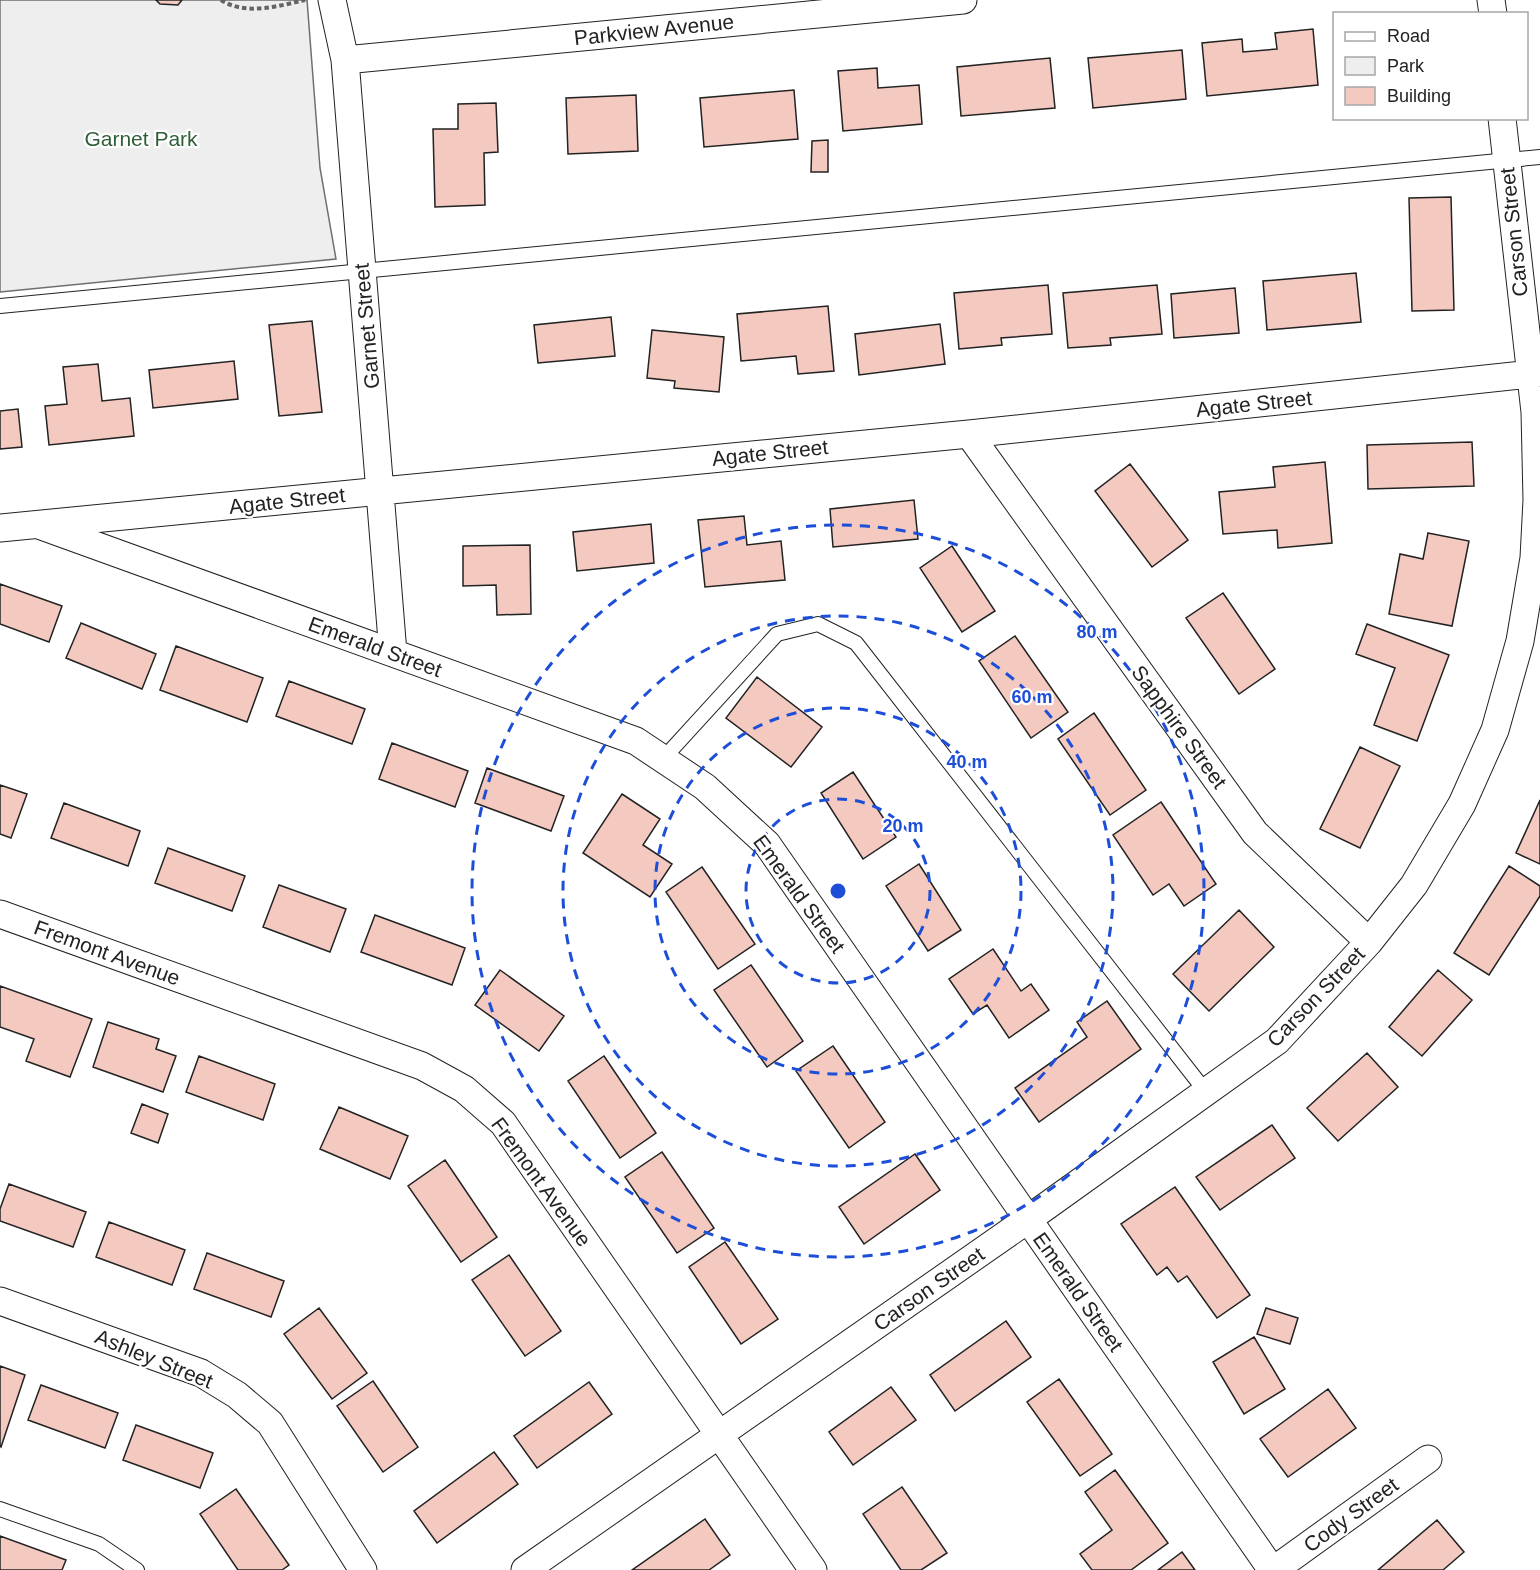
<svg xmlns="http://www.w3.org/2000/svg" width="1540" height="1570" viewBox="0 0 1540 1570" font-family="Helvetica,sans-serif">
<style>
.green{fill:#eee;stroke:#6f6f6f;stroke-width:1.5}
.building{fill:#f3c9c0;stroke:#222;stroke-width:1.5}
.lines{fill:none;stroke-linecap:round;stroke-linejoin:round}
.lane-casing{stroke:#222;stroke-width:16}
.street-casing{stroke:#222;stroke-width:29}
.path{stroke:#646464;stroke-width:4;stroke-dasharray:4.5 3;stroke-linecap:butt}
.lane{stroke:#fff;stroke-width:14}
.street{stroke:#fff;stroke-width:27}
.ring{fill:none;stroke:#1d4ed8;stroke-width:3;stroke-dasharray:10 8}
.labels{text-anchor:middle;stroke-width:4.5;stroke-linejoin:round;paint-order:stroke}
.street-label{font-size:21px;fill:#222;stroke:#fff}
.park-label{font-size:21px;fill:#2f5e38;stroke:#fff}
.centre{fill:#1d4ed8;stroke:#fff;stroke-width:3}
.ring-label{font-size:18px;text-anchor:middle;font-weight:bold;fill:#1d4ed8;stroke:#fff;stroke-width:4.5;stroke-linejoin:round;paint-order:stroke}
</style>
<rect width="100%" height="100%" fill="#fff"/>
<path class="green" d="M0,0h307l13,168 16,91 -336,33z"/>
<path class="building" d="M156,0h26l-4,5 -18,-1z
M1313,29l5,56 -111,11 -5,-53 40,-4 1,13 34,-3 -2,-16z
M1182,50l4,49 -93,9 -5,-50z
M1050,58l5,50 -94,8 -4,-49z
M877,68l1,20 41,-3 3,39 -79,7 -5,-60z
M794,90l4,49 -94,8 -4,-49z
M636,95l2,56 -70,3 -2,-56z
M496,103l2,49 -14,1 1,52 -50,2 -2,-78h25v-25z
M828,140v32h-17l1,-31z
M1451,197l3,113 -42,1 -3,-113z
M1356,273l5,49 -94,8 -4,-49z
M1048,285l4,49 -51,4 1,7 -43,4 -5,-56z
M1157,285l5,49 -52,4 1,7 -43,3 -5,-55z
M1235,288l4,45 -65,5 -3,-44z
M828,306l6,65 -36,3 -2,-18 -55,5 -4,-47z
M611,317l4,39 -77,7 -4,-38z
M312,321l10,91 -43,4 -10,-91z
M940,324l5,40 -86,11 -4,-41z
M652,330l72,7 -5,55 -45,-4 1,-7 -28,-3z
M234,361l4,38 -85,9 -4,-38z
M98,364l4,37 28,-3 4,38 -85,9 -4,-39 22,-2 -4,-37z
M18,409l4,38 -22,2v-38z
M1472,442l2,44 -106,3 -1,-44z
M1325,462l7,81 -54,5 -1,-18 -54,4 -4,-42 56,-5 -2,-20z
M1130,464l58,76 -36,27 -57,-76z
M914,500l4,39 -85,8 -3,-38z
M744,516l3,29 34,-4 4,39 -80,7 -7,-67z
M651,524l3,39 -77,8 -4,-39z
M1428,533l41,8 -17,85 -63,-12 11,-60 23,5z
M530,545l1,69 -34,1 -1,-30 -33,1v-40z
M952,546l43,65 -33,21 -42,-64z
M0,584l62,22 -13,36 -49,-18z
M1223,593l52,76 -36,25 -53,-76z
M81,623l75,31 -14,35 -76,-31z
M1367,624l82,31 -32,86 -43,-16 21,-57 -39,-14z
M1015,636l53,76 -37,26 -52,-77z
M176,646l87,32 -16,44 -87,-32z
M757,677l65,50 -31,40 -65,-49z
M289,681l76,28 -13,35 -76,-28z
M1094,713l52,77 -36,25 -52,-76z
M392,743l76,28 -13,36 -76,-28z
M1360,747l40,19 -40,82 -40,-19z
M487,768l77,28 -13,35 -76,-28z
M853,772l43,65 -33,22 -42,-66z
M0,785l27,9 -16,44 -11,-4z
M622,794l38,25 -17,26 29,19 -22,33 -67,-44z
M1540,800v64l-24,-11z
M1161,802l55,82 -32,22 -15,-22 -16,11 -40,-60z
M64,803l76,28 -12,35 -77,-28z
M168,848l77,28 -13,35 -77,-28z
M919,864l42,66 -33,21 -42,-65z
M1509,866l31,20v10l-51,79 -35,-22z
M702,867l53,77 -37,25 -52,-77z
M279,885l67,24 -16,43 -67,-25z
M1239,910l35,37 -65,64 -36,-37z
M375,915l90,33 -13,37 -91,-33z
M993,949l28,42 10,-7 18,26 -40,28 -22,-33 -14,9 -24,-35z
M751,965l52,76 -36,26 -53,-77z
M500,970l64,46 -25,35 -64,-46z
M1438,970l34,30 -50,56 -33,-29z
M0,986l92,33 -22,58 -44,-16 8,-22 -34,-12z
M1107,1001l34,48 -102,73 -24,-34 72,-51 -10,-15z
M108,1022l51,17 -3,10 20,7 -13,36 -70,-25z
M833,1046l52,76 -36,26 -53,-77z
M1367,1053l31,34 -60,54 -31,-33z
M199,1056l76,28 -12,36 -77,-28z
M604,1056l52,77 -36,25 -52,-77z
M142,1104l26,10 -10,29 -27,-10z
M339,1107l69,29 -18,43 -70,-30z
M1272,1125l23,33 -75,52 -24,-33z
M662,1152l52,76 -37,25 -52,-76z
M915,1154l25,36 -76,54 -25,-37z
M445,1160l52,77 -36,25 -53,-76z
M9,1184l77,28 -13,35 -73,-26v-12z
M1175,1187l75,108 -33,23 -30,-42 -9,6 -11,-15 -10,8 -36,-51z
M109,1222l76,28 -13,35 -76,-28z
M725,1242l53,77 -37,25 -52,-77z
M207,1253l77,28 -13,36 -77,-28z
M509,1255l52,76 -36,25 -53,-76z
M319,1308l48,65 -35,26 -48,-65z
M1266,1308l32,10 -8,26 -33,-10z
M1006,1321l25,36 -76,54 -25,-36z
M1254,1337l31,52 -41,25 -31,-52z
M0,1366l25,9 -24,72 -1,-1z
M1059,1379l53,75 -32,22 -53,-74z
M373,1381l45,66 -35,25 -46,-66z
M589,1382l23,32 -75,54 -23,-32z
M41,1385l77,28 -13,35 -77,-28z
M891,1387l25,33 -63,45 -24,-33z
M1328,1389l28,39 -68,49 -28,-38z
M136,1425l77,28 -13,35 -77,-28z
M494,1452l24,32 -81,59 -23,-32z
M1115,1470l53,73 -37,27h-39l-12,-16 32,-24 -27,-38z
M902,1487l45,66 -26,17h-20l-38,-56z
M236,1489l53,76 -7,5h-44l-38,-56z
M705,1519l25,36 -21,15h-77z
M1437,1520l27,32 -21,18h-65z
M0,1536l66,24 -4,10h-62z
M1182,1552l13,18h-37z"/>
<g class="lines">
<g class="lane-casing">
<path id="lane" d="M0,306l1540,-149
M663,759l114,-125 41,-10 38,19 350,449
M0,1509l99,35 38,26"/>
</g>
<g class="street-casing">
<path id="street" d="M332,0l13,60 48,593
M1491,0l2,14
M345,60l618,-60
M969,434l286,399 114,109
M39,525l597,216 69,46 62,57 505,726
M0,528l969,-94 571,-61
M0,914l422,152 42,23 39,34 310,447
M0,1301l201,72 36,22 33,28 93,147
M525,1570l502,-350 250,-179 92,-99 45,-57 48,-81 33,-74 25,-89 14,-83 3,-58 -2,-88 -33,-294
M1274,1570l154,-111"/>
</g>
<path class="path" d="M221,0c25,16 57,6 84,0"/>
<use href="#lane" class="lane"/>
<use href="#street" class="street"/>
</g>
<g class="ring">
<circle cx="838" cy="891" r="92"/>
<circle cx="838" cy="891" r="183"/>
<circle cx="838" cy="891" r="275"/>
<circle cx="838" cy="891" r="366"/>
</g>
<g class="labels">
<g class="street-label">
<text transform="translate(654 30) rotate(-6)" y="7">Parkview Avenue</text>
<text transform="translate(1514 232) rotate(-96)" y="7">Carson Street</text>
<text transform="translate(367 326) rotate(-95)" y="7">Garnet Street</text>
<text transform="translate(1254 404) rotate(-6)" y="7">Agate Street</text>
<text transform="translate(770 453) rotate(-6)" y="7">Agate Street</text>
<text transform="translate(287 501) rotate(-6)" y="7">Agate Street</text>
<text transform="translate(375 647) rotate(20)" y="7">Emerald Street</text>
<text transform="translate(1179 727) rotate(54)" y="7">Sapphire Street</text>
<text transform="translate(799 894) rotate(54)" y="7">Emerald Street</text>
<text transform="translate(107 953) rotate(20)" y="7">Fremont Avenue</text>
<text transform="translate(1316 997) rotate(-46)" y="7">Carson Street</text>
<text transform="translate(541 1182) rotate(54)" y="7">Fremont Avenue</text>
<text transform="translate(929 1289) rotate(-35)" y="7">Carson Street</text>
<text transform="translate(1078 1292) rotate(55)" y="7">Emerald Street</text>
<text transform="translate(154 1359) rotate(22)" y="7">Ashley Street</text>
<text transform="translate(1351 1515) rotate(-36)" y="7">Cody Street</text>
</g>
<g class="park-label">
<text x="141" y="146">Garnet Park</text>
</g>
</g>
<circle cx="838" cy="891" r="9" class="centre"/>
<g class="ring-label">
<text x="1097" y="638">80 m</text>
<text x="1032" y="703">60 m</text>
<text x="967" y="768">40 m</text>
<text x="903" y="832">20 m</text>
</g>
<rect x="1333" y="12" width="195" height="108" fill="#ffffff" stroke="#a7a7a7" stroke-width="1.5"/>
<rect x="1345" y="32" width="30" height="9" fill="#ffffff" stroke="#a7a7a7" stroke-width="1.5"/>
<text x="1387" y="42" font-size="18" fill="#222222">Road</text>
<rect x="1345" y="57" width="30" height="18" fill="#eeeeee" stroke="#a7a7a7" stroke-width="1.5"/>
<text x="1387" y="72" font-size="18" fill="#222222">Park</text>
<rect x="1345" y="87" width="30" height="18" fill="#f3c9c0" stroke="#a7a7a7" stroke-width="1.5"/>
<text x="1387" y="102" font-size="18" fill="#222222">Building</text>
</svg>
